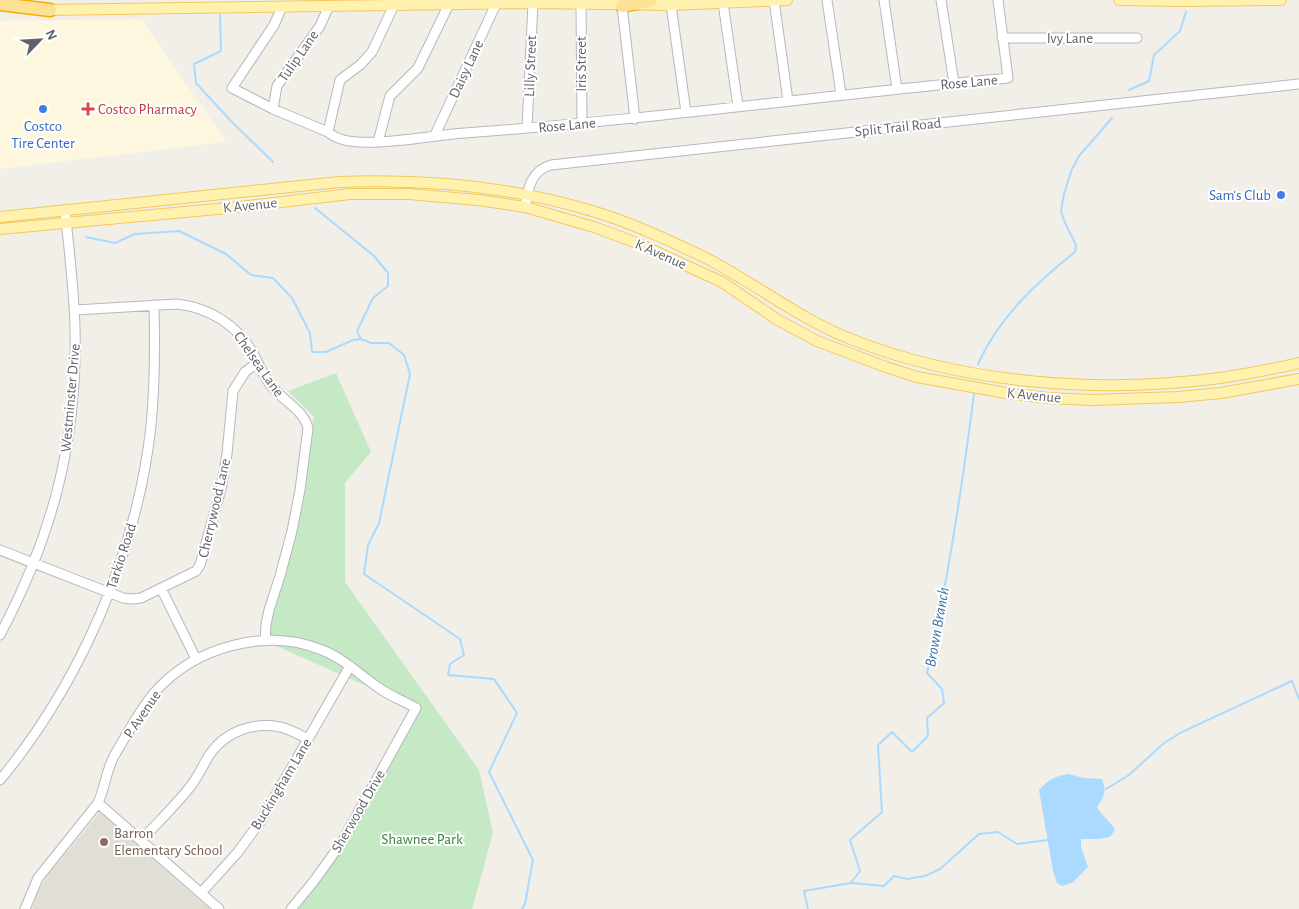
<svg xmlns="http://www.w3.org/2000/svg" width="1299" height="909" viewBox="0 0 1299 909" font-family="'Alegreya Sans',sans-serif">
<style>
.commercial{fill:#fef7e0}
.education{fill:#e1ded6}
.green{fill:#c5e8c5}
.water{fill:#aadaff}
.lines{fill:none;stroke-linecap:round;stroke-linejoin:round}
.stream{stroke:#aadaff;stroke-width:2}
.minor-casing{stroke:#b5b8bc;stroke-width:11}
.major-casing{stroke:#f2c960;stroke-width:12}
.highway-casing{stroke:#f9ab00;stroke-width:15}
.minor{stroke:#fff;stroke-width:9}
.major{stroke:#fff2af;stroke-width:10}
.highway{stroke:#fde293;stroke-width:12}
.shop-dot{fill:#3f7fe0;stroke:#fff;stroke-width:2}
.health-dot{fill:#e0444e;stroke:#fff;stroke-width:2}
.education-dot{fill:#8d6e63;stroke:#fff;stroke-width:2}
.labels{text-anchor:middle;stroke-width:4;stroke-linejoin:round;paint-order:stroke}
.street-label{font-size:15px;fill:#5f6368;stroke:#fff}
.health-label{font-size:15px;fill:#be3a42;stroke:#fff;text-anchor:start}
.shop-label{font-size:15px;fill:#366cbe;stroke:#fff}
.education-label{font-size:15px;fill:#785e54;stroke:#fff;text-anchor:start}
.park-label{font-size:15px;fill:#348238;stroke:#fff}
.water-label{font-size:16px;font-style:italic;fill:#4174aa;stroke:#fff}
</style>
<rect width="100%" height="100%" fill="#f1efe8"/>
<path class="commercial" d="M142,19l84,123 -226,27v-148z"/>
<path class="education" d="M100,812l110,97h-178l4,-15 14,-22z"/>
<path class="green" d="M336,373l35,79 -26,31v99l134,188 14,63 -21,76h-182l41,-45 85,-156 -151,-67 49,-224 -26,-26z"/>
<path class="water" d="M1068,774l16,4 18,1c5,13 2,17 -5,28 5,9 13,14 18,23l-5,7 -13,2h-16v8l7,20 -16,16 -10,3 -5,-3 -4,-12 -14,-81c9,-10 16,-14 29,-16z"/>
<g class="lines">
<path class="stream" d="M220,15l1,36 -27,13 2,19 35,38 42,41
M1129,90l20,-9 5,-26 26,-24 6,-19
M315,208l59,48 14,17v13l-15,12 -16,33 4,8 10,4h18l15,12 6,19 -31,149 -11,22 -4,29 96,65 4,16 -14,9 -2,11 46,4 23,34 -28,59 44,88 -8,44 -3,5
M86,237l29,6 20,-9 44,-3 47,23 25,21 22,3 19,20 18,35 2,19h14l27,-12 8,-1
M978,364c21,-47 58,-81 97,-112l1,-7 -11,-22 -4,-12 3,-17 8,-25 7,-13 33,-38
M1106,789l23,-14 35,-32 18,-11 110,-51 7,18
M852,883l32,3 10,-10 13,3 18,-3 15,-7 39,-35 19,-2 19,12 31,-4
M808,909l-4,-18 47,-8 9,-12 -10,-31 32,-28 -4,-67 14,-13 20,20 16,-16 -1,-18 17,-15 -2,-14 -15,-16c21,-92 35,-185 47,-279"/>
<g class="minor-casing">
<path id="minor" d="M774,0l14,101
M827,0l14,94
M884,0l13,89
M941,0l13,83
M723,3l15,103
M581,5l1,118
M671,5l15,107
M622,6l13,113
M282,7l-8,18 -42,63 41,21 55,23c12,11 34,11 50,10 29,-1 58,-7 87,-9 181,-13 362,-38 543,-55l-10,-78
M1002,38h135
M273,109l4,-23 43,-60 9,-20
M527,128l6,-125
M328,132l12,-52 20,-15 12,-13 22,-47
M435,135l61,-131
M378,142l12,-46 28,-28 31,-64
M525,207c3,-18 6,-37 26,-42l748,-81
M75,310l102,-6c33,4 61,21 77,51 6,12 10,23 19,33 11,13 31,23 35,40l-8,62 -8,41 -12,45 -11,34 -3,14 -1,17
M0,550l123,48 10,1 8,-1 55,-27 4,-6 21,-76 6,-35 6,-63 12,-19 12,-9
M161,588l35,71
M0,635c52,-98 78,-195 75,-307 -1,-39 -6,-79 -10,-118
M0,780c81,-98 137,-228 151,-354 4,-40 4,-81 3,-121
M98,803l121,106
M141,841c16,-18 34,-35 49,-54 8,-10 13,-22 20,-33 16,-23 43,-32 70,-27 10,2 20,8 28,12
M201,893l37,-41 24,-33 88,-153
M25,909l13,-31 60,-75c7,-15 8,-32 16,-47 12,-20 26,-47 41,-64 40,-45 111,-65 167,-42 21,8 38,25 57,38 11,8 25,13 37,20l-74,134 -28,39 -23,28"/>
</g>
<g class="major-casing">
<path id="major" d="M1119,0l62,1 100,-1
M43,10l490,-7 138,2 116,-5
M0,217l339,-35c84,-3 172,4 253,29 38,11 76,29 112,46 51,26 95,62 149,83 112,44 248,54 367,38 26,-4 53,-9 79,-15
M0,229l239,-22 111,-13h59l69,6 47,7 69,20 43,16 85,39 56,38 39,21 69,26 31,10 89,16 42,5 44,2 86,-3 43,-4 78,-14"/>
</g>
<g class="highway-casing">
<path id="highway" d="M0,4l50,6
M622,6l29,-6"/>
</g>
<use href="#minor" class="minor"/>
<use href="#major" class="major"/>
<use href="#highway" class="highway"/>
</g>
<g class="shop-dot">
<circle cx="43" cy="109" r="5"/>
<circle cx="1281" cy="195" r="5"/>
</g>
<path class="health-dot" d="M85.5 101.5h5v5h5v5h-5v5h-5v-5h-5v-5h5z"/>
<circle class="education-dot" cx="104" cy="842" r="5"/>
<g class="labels">
<g class="street-label">
<text x="1070" y="43">Ivy Lane</text>
<text transform="translate(298 56) rotate(-55)" y="5">Tulip Lane</text>
<text transform="translate(581 64) rotate(-90)" y="5">Iris Street</text>
<text transform="translate(530 66) rotate(-88)" y="5">Lilly Street</text>
<text transform="translate(466 69) rotate(-65)" y="5">Daisy Lane</text>
<text transform="translate(969 82) rotate(-5)" y="5">Rose Lane</text>
<text transform="translate(567 125) rotate(-5)" y="5">Rose Lane</text>
<text transform="translate(898 127) rotate(-6)" y="5">Split Trail Road</text>
<text transform="translate(250 205) rotate(-6)" y="5">K Avenue</text>
<text transform="translate(661 254) rotate(24)" y="5">K Avenue</text>
<text transform="translate(259 364) rotate(55)" y="5">Chelsea Lane</text>
<text transform="translate(1034 395) rotate(6)" y="5">K Avenue</text>
<text transform="translate(70 398) rotate(-85)" y="5">Westminster Drive</text>
<text transform="translate(214 508) rotate(-77)" y="5">Cherrywood Lane</text>
<text transform="translate(121 556) rotate(-72)" y="5">Tarkio Road</text>
<text transform="translate(142 714) rotate(-56)" y="5">P Avenue</text>
<text transform="translate(281 784) rotate(-59)" y="5">Buckingham Lane</text>
<text transform="translate(358 811) rotate(-60)" y="5">Sherwood Drive</text>
</g>
<g class="health-label">
<text x="98" y="114">Costco Pharmacy</text>
</g>
<g class="shop-label">
<text x="43" y="131">Costco<tspan x="43" dy="17">Tire Center</tspan></text>
<text x="1271" y="200" text-anchor="end">Sam's Club</text>
</g>
<g class="education-label">
<text x="114" y="838">Barron<tspan x="114" dy="17">Elementary School</tspan></text>
</g>
<g class="park-label">
<text x="422" y="844">Shawnee Park</text>
</g>
<g class="water-label">
<text transform="translate(936 627) rotate(-80)" y="6">Brown Branch</text>
</g>
</g>
<g transform="translate(40 40) rotate(65)" stroke="#ffffff" stroke-width="4" paint-order="stroke">
<path d="M0-4L9 19L0 12L-9 19Z" fill="#5f6368"/>
<text y="-8" font-size="14" font-weight="bold" text-anchor="middle" fill="#5f6368">N</text>
</g>
</svg>
